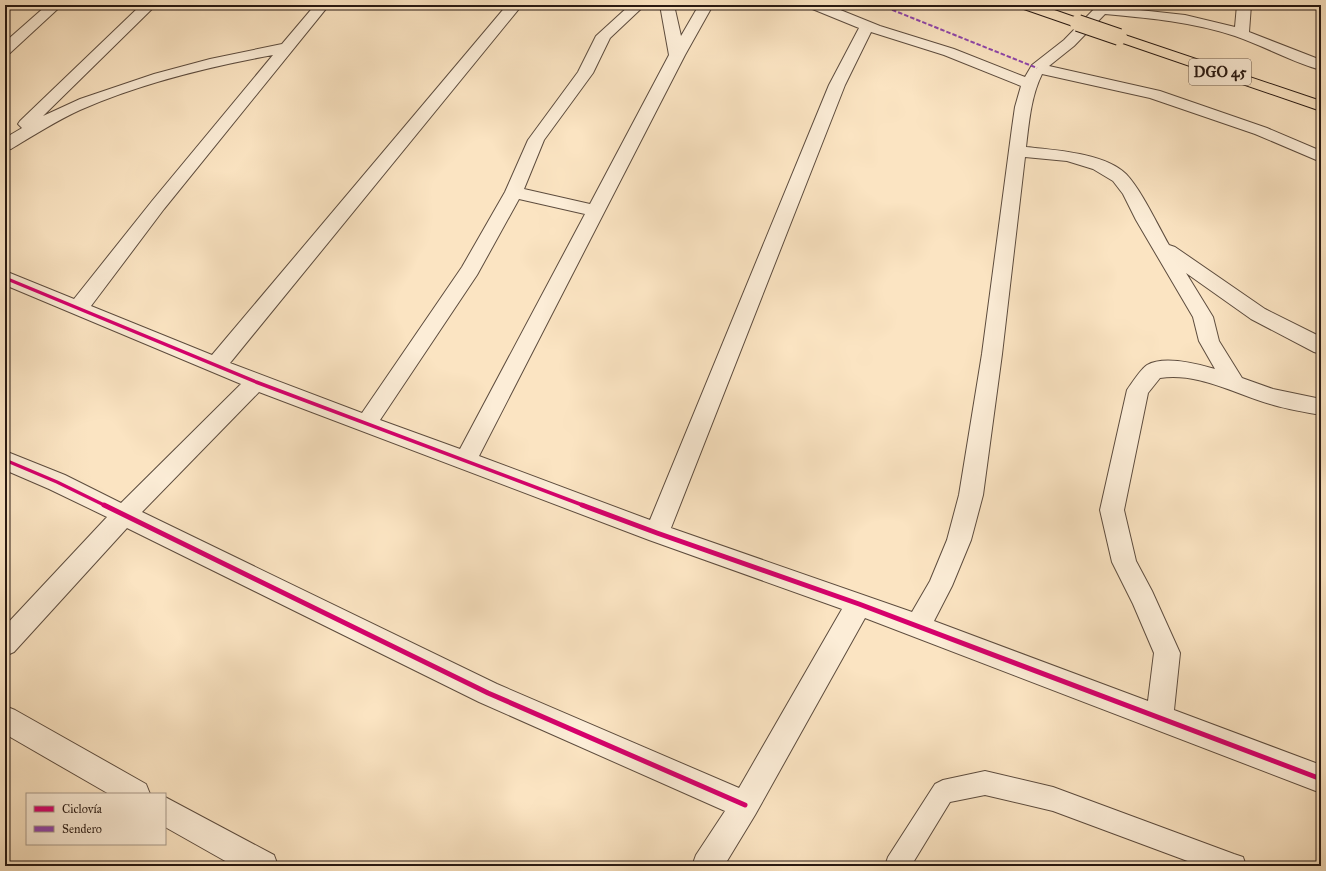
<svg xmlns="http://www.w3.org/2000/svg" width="1326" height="871" viewBox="0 0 1326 871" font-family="'IM FELL Great Primer',serif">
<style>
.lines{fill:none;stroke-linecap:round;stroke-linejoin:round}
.lane-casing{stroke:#5d4c3e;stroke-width:2}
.street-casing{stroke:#5d4c3e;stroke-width:2}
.highway-casing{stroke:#281912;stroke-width:2}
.lane{fill:#fcedd7;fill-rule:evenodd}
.street{fill:#fcedd7;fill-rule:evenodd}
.highway{fill:#fbe4c2;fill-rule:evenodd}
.highway-bridge-casing{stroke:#281912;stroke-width:18;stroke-linecap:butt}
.highway-bridge{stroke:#fbe4c2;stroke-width:16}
.quiet{stroke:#8e44ad;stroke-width:2;stroke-dasharray:4.5 2;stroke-linecap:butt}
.cycleway-far1-casing{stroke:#fcedd7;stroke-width:6}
.cycleway-casing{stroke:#fcedd7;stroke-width:8}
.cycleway-far1{stroke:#d6006c;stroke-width:3.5}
.cycleway{stroke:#d6006c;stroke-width:5}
.labels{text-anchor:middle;stroke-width:3;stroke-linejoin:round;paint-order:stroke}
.shield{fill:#fcedd7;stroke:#68594d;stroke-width:1}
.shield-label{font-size:15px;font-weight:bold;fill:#281912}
</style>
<rect width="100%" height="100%" fill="#fbe4c2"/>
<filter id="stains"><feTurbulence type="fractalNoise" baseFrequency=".005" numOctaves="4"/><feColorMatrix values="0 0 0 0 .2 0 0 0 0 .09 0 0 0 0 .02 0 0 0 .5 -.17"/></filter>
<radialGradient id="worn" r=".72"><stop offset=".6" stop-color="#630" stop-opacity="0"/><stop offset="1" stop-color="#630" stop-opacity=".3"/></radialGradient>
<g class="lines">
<g class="lane-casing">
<path id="lane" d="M985,771l68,16 181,67 9,3 3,9h-45l-148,-55 -68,-16 -35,7 -39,64h-26l3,-9 47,-73 8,-4z"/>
</g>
<g class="street-casing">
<path id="street" d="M47,5h15l-52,48 -5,1v-12z
M141,5h15l-113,111 37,-17 74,-25 56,-15 72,-15 33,-39h14l-165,204 -73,97 121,49 295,-350h15l-292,358 132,50 100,-146 43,-75 23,-52 50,-68 18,-36 34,-31h15l-35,33 -17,35 -49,67 -20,49 66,15 79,-149 -9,-50h14l7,31 18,-31h14l-28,50 -206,401 171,64 179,-435 30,-57 -49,-20 -2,-3h20l52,21 74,23 71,28 7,-12 32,-25 34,-35h15l-1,2 73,8 50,12 2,-22h14l-2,27 72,28v10c-29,-8 -57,-24 -86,-34 -42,-14 -86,-18 -130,-22l-31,32 -25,20 111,25 107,37 54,23v11l-66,-28 -105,-36 -108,-24c-11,22 -13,48 -16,73 28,3 79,6 100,27 16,17 31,50 43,71l6,2 90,62 56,28v17l-7,-2 -63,-33 -65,-46 27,44 6,24 23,37 31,11 48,10v16c-17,-3 -35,-6 -51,-11 -35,-10 -72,-32 -110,-26l-12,15 -24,117 12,51 16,30 28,62 -6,57 147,55v28l-456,-175 -110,197 -31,51h-32l4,-11 29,-44 -246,-109 -352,-174 -113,124 -9,4v-30l102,-109 -58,-28 -44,-19v-19l60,24 56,28 120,-119 -236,-99v-14l69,28 78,-98 121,-146c-65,12 -132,28 -193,55 -24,11 -46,25 -69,39l-6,1v-12l17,-10 -4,-4 2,-3zM871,32l73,23 77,31 -6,21 -3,21 -30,226 -23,141 -12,45 -17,41 -18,31 -241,-84 174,-443zM1025,157l42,4 26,8 20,12 10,13 13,26 57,97 6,24 16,28c-17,-5 -51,-14 -68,-4 -6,4 -16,19 -20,25l-27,120 12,52 21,42 21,49 -6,48 -214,-80 18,-35 19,-46 12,-45 19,-141zM519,199l66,15 -125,235 -80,-29 97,-145zM259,392l390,148 193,69 -103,179 -242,-104 -355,-172z
M5,706l10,4 131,74 4,10h-41l-104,-60z
M165,797l109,58 4,11h-44l-69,-39z"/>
</g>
<g class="highway-casing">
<path id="highway" d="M1019,5h21l43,15 2,3 -2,3 -5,1 -5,-1 -52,-18z
M1119,33l202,68v10l-207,-71 -2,-3 2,-3z"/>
</g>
<use href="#lane" class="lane"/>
<use href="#street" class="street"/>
<use href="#highway" class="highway"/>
<g class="highway-bridge-casing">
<path id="highway-bridge" d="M1078,23l41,14"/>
</g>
<use href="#highway-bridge" class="highway-bridge"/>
<path class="quiet" d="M880,5l157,63"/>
<g class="cycleway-far1-casing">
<path id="cycleway-far1" d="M5,278l251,104 329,124
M5,460l52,22 49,24"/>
</g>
<g class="cycleway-casing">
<path id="cycleway" d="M104,505l384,188 257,112
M582,505l75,28 202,71 462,175"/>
</g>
<use href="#cycleway-far1" class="cycleway-far1"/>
<use href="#cycleway" class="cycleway"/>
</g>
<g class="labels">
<rect class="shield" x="1189" y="59" width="62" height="26" rx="3"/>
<g class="shield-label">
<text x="1220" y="77">DGO 45</text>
</g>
</g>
<rect width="1326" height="871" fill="none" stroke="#fbe4c2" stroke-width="20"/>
<rect x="6" y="6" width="1314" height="859" fill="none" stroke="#281912" stroke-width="2"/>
<rect x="10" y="10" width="1306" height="851" fill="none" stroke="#281912"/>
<rect x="26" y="793" width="140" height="52" fill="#fcedd7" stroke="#a79888"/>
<rect x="34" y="806" width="20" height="6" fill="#d6006c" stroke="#a79888"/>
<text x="62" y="813" font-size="12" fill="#281912">Ciclovía</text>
<rect x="34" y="826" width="20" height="6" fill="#8e44ad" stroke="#a79888"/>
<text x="62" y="833" font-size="12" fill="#281912">Sendero</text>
<rect width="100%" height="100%" filter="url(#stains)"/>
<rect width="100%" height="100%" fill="url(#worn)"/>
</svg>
